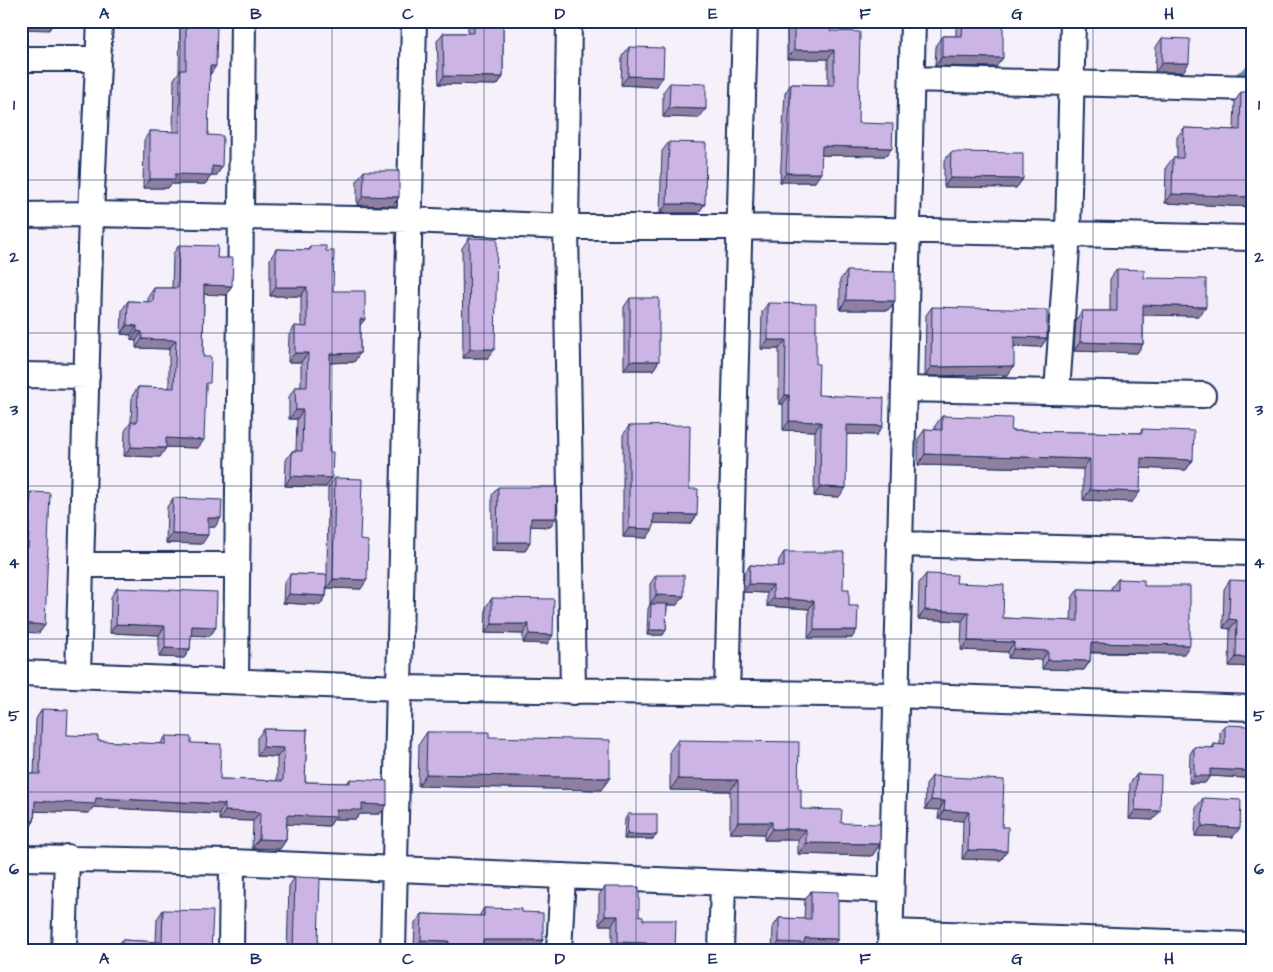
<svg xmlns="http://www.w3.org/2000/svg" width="1273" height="972" viewBox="0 0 1273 972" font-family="'Architects Daughter',sans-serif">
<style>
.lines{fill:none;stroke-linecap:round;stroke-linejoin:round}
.stream{stroke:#6388b4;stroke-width:6}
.minor-casing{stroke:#1b2f5e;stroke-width:28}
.minor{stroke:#fff;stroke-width:24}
.wall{fill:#af9cc5;stroke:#1b2f5e}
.shaded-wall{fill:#8f7fa0;stroke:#1b2f5e}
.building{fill:#ccb5e5;stroke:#1b2f5e}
.grid{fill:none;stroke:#1b2f5e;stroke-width:1;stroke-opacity:0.55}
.neatline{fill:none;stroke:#1b2f5e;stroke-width:2}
.grid-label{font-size:16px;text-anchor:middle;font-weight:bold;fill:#1b2f5e}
</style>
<rect width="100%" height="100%" fill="#f5f0fa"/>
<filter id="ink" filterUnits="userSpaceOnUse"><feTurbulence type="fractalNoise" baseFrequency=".02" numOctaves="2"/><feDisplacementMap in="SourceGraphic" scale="10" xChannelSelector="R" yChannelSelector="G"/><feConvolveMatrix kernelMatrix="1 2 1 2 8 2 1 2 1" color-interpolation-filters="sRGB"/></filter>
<g filter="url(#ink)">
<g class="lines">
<path class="stream" d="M1239,75l13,-8"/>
<g class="minor-casing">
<path id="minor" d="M569,21l-3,206 7,465
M21,59h77
M912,79l340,9
M21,215l70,-1 319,6 156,7h174l512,11
M21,375l66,1
M904,389l299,6
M1057,392l11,-159 5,-212
M899,544l353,9
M81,565h156
M21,673l379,15 496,7 356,13
M78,674l13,-460 9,-193
M236,679l7,-658
M727,694l18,-673
M21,858l211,4 659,28
M891,932l361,13
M64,951l3,-94
M231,951l1,-89
M393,951l21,-930
M559,951l4,-75
M721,951l2,-68
M890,951l23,-930"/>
</g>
<use href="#minor" class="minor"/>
</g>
<path class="wall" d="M180,21h37l-8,54 -1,60 14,32 -6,9h-5l-6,8h-34l-3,4h-25l1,-48 6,-9 23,1 1,-53 5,-7z
M472,21h67l-2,3h-34v53l-6,8 -58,-1 -2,-43 6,-8h25v-6z
M794,21l36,10 28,92 34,25 -6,8 -65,-1 -6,27h-35l5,-89 6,-9 37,1v-26h-41v-29z
M956,21h47l-7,46 -61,-1 1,-21 6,-9h14z
M1162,38l21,34h-28l1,-25z
M629,47l34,30 -7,10 -35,-2 1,-29z
M670,83l29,35 -36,-1v-25z
M1241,92l11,115 -87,-4 1,-36 7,-9h4v-21l7,-9 50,2 1,-29z
M669,142l36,62 -7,9h-38l2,-62z
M951,152l72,27 -7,9 -72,-1v-26z
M364,171l35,26 -6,9 -36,-1v-25z
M469,238l19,120h-25l-1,-110z
M179,245l38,13 9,37 -22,-1 -1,63 3,31 -8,60 -32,-1 -6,10 -36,-1 1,-25 6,-9 1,-26 6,-9 31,1v-39l-33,-1v-7l-5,-1v-5l-10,-1 1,-24 6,-9 20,1v-5l6,-9h18l1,-34z
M310,246l16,5 7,40 32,28 -5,6v28l-6,9 -24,1 -1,89 3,26 -6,9 -41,-1 1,-26 6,-9h4l1,-32h-8v-22l6,-10h6v-25h-13l1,-27 6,-9 6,1v-31h-31v-37l6,-10 32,1z
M1117,269l27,9 62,29 -7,9 -56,-1v29l-6,9 -63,-2 2,-31 6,-9h28v-32z
M847,271l48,30 -7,9h-48v-30z
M630,298l29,63 -6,9h-29v-63z
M768,303l48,61 2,31 59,40 -31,-1 -7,63 -25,-1 1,-65 -32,-1v-26h-4v-55h-18l1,-37z
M932,307l115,31 -6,9 -27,-1 -6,29 -83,1 1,-61z
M942,416l69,15 129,2 2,-4 51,31 -7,10 -46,-2 -8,34 -49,-2v-31l-165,-4v-26l7,-10 10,1v-4z
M629,426l60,63 2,35 -38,-1 -6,15 -24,-1v-102z
M335,478l25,62 1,49 -34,-1 -1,8 -6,9 -37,-2 1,-20 6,-9 37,1 1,-88z
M498,487l52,40 -19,-1 -6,25 -33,-1v-55z
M31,492l14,133 -6,8 -16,-86 2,-47z
M173,498l42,29h-7l-6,17 -36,-1 1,-36z
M784,552l59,37 6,17 3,32h-44l1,-29 -42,-3v-13l-24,-1 1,-18 6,-9 28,2 1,-7z
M926,574l30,9 47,35 68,3 1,-23 6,-9 33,1v-2l7,-9 26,7 40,68 -94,-1v8l-6,9 -42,-1v-9l-34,-2v-6l-47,-2 1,-29 -44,-2 1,-36z
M656,575l21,30h-10l-1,25 -3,5h-16l1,-26 2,-5v-20z
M1230,580l22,87 -23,-1 1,-37 -7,-1 1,-39z
M117,588l99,39 -6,9 -19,-1 -1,14 -6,9 -25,-1v-22l-49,-2 1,-36z
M492,598l61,37 -6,9 -24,-1v-9l-38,-1 1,-26z
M42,709l25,26 31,6 62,3 6,-8 25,7 29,36 57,2v-24l-20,-1v-18l7,-9 43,1 -2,52 42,1 3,-4 37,26 -7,9h-20l-4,5h-22l-5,7 -42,-2 -1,16 -6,9 -28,-1 1,-27 -34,-1v-6l-126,-7 -4,6 -54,-2 -1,10 -6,9 -7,-1v-55h13l2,-55z
M1225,725l20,53 -35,-2 -5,7h-16l1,-29 4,-7 18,1 2,-4 6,1v-13z
M427,732l62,5 112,53 -183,-4 1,-42z
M678,740l120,49 3,20 40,14 39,21 -8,12 -74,-2v-14h-34v-6l-34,-1v-42l-60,-1v-39z
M1137,774l23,37 -7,9 -24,-1 1,-36z
M932,776l70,51 5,24 -6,9 -39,-1 1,-38 -25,-2 1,-9 -14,-1 1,-24z
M1203,798l30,39 -38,-1 1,-28z
M628,814l29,21 -4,4h-29l1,-20z
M1252,837v75h-3l1,-72z
M295,877l23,67 34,7h-65l2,-65z
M605,887l38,33 32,31h-63v-26h-13v-30z
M811,891l21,57 -31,-1 -2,4h-27l1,-24 6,-9 25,1 1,-19z
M484,908l38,4 21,28 -7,9h-53v2h-41v-1l-28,-1 1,-26 7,-9 57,2z
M163,910l48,41h-95v-2l6,-9 34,2 1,-23z"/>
<path class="shaded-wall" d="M21,21h34l-6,9 -28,-1z
M504,21h35l-2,3h-34z
M794,50h40l-6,9h-41z
M942,57l61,1 -7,9 -61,-1z
M1162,63h27l-6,9h-28z
M210,66h6l-6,9z
M444,76l59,1 -6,8 -58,-1z
M628,76l35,1 -7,10 -35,-2z
M669,108l37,1 -7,9 -36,-1z
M822,146l70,2 -6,8 -71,-1z
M212,166l10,1 -6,9h-5l-6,8h-34l-3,4h-25l7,-9 25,-5z
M786,173h35l-6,9h-35z
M950,178l73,1 -7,9 -72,-1z
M1172,194l80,3v10l-87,-4z
M363,196l36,1 -6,9 -36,-1z
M667,204h38l-7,9h-38z
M204,285l28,1 -6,9 -28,-1z
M276,287h31l-6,9h-31z
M846,300l49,1 -7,9h-48z
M1143,305l63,2 -7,9 -62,-1z
M360,319h5l-7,9z
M127,325l10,1 -6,9 -10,-1z
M137,331l5,1 -6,9 -5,-1z
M1014,337l33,1 -6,9 -33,-1z
M142,339l34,1 -7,9 -33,-1z
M768,340h18l-7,9h-18z
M1080,342l63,2 -6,9 -63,-2z
M470,349h25l-7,9h-25z
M295,353h13l-7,9h-13z
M360,353l-6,9 -31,1 7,-9z
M630,361h29l-6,9h-29z
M1014,366l-6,9 -83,1 6,-9z
M785,395h4l-6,9h-4z
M296,410h7l-6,9h-8z
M789,421l32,1 -6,9 -32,-1z
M847,425l36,1 -6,9 -37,-1z
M166,438l38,2 -6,8 -38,-1z
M131,447l35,1 -6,9 -36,-1z
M925,454l165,5 -7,10 -165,-4z
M1141,458l52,2 -7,10 -53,-2z
M291,476l41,2 -6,9 -41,-1z
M820,487l26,1 -7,9 -25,-1z
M1090,490l50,2 -8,10 -49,-2z
M654,514l43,1 -6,9 -44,-1z
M208,518h13l-6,9h-13z
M531,518h25l-6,9 -25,-1z
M629,528l24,1 -6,9 -24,-1z
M172,534l36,1 -6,9 -36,-1z
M497,542h33l-5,9 -33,-1z
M333,579l34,1 -6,9 -34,-1z
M749,584l24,1 -6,8 -24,-1z
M289,594l37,2 -6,9 -37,-2z
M656,595l28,1 -7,9 -27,-1z
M773,598l41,3 -5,8 -42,-3z
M925,610l44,2 -7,9 -44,-2z
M1229,619l8,1 -7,9 -7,-1z
M21,623l24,2 -6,8 -18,-1z
M116,624l49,2 -6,9 -49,-2z
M492,624h37l-6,10 -38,-1z
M192,626l24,1 -6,9 -25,-1z
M650,630h16l-3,5h-16z
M814,630h43l-5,8h-44z
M529,634l24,1 -6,9 -24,-1z
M968,641l46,1 -6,10 -47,-2z
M1091,643l99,2 -6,9 -100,-2z
M165,648l25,1 -6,9 -25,-1z
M1014,649l34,2 -6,9 -34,-2z
M1236,657h16v10l-23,-1z
M1048,660l42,1 -6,9 -42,-1z
M263,747l21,1 -7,9 -20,-1z
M1210,769l40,2 -5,7 -35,-2 -5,7h-16l5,-7z
M426,774l184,4 -9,12 -183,-4z
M678,779l60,1 -8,11 -60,-1z
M96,798l129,6 -6,10 -126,-7 -4,6 -60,-2 6,-10z
M931,800l14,1 -6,9 -14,-1z
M362,804l25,1 -7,9h-20l-4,5h-22l-5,7 -48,-2 6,-9 49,-5z
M944,810l25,2 -6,9 -25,-2z
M1135,810l25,1 -7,9 -24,-1z
M225,811l35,1 -7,9 -34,-1z
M21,819l13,2 -6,9 -7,-1z
M738,822h34l-8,12 -34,-1z
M1202,826l38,2 -7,9 -38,-1z
M772,829h34l-8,11h-34z
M627,834l30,1 -4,4h-29z
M259,839l27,1 -6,9 -28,-1z
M806,843l74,1 -8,12 -74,-2z
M968,850l39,1 -6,9 -39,-1z
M605,916h13l-6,9h-13z
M805,938l33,1 -6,9 -31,-1 -2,4h-26l6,-9z
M421,940l28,1 -7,9 -28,-1z
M483,940h60l-7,9h-59z
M618,942l29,1 -6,8h-28z"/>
<path class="building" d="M186,21h31l-1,45h-6l-2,69 15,1 -1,31 -10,-1v9l-37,-1v5h-25v-48l30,1v-62h6z
M474,21h29v56l-59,-1 -1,-43h31z
M794,21l36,1v9l30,1 -2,91 35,1 -1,24 -70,-2 -1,27h-35l5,-89 43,1v-35h-40z
M963,21h40v37l-61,-1v-21h20z
M1162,38l28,1 -1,24h-27z
M629,47l35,1 -1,29 -35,-1z
M670,83l36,1v25l-37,-1z
M1241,92h11v105l-80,-3 1,-36h10l1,-30 56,2z
M669,142l37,1 -1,61h-38z
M951,152l72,1v26l-73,-1z
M364,171h35v26l-36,-1z
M469,238l28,1 -2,110h-25z
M179,245l39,1 -1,12h16l-1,28 -28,-1 -1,72h8l-1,26h-4l-2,57 -38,-2v10l-35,-1v-25h6l1,-35 36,1 2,-48 -34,-1v-7l-5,-1v-5l-10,-1 1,-24 25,1 1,-14h24z
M310,246h16v5h8l-1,40h32v28h-5v34l-30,1 -1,98h4l-1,26 -41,-2 1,-25h10l1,-41h-7l-1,-23h12l1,-34h-13v-27l12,1v-40h-31v-38l34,1z
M1117,269l27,1v8l62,1v28l-63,-2v39l-63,-2 2,-31h35z
M847,271l48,1v29l-49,-1z
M630,298h29v63h-29z
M768,303l48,1v60h3l-1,31 66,3 -1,28 -36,-1 -1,63 -26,-1 1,-65 -32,-1v-26h-4l1,-55h-18z
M932,307l115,3v28l-33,-1v29l-83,1z
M942,416l70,2 -1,13 131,2v-4l52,2 -1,29 -52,-2 -1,34 -50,-2v-31l-165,-5v-25l17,1z
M690,425l-1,64h9l-1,26 -43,-1 -1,15 -24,-1v-102z
M335,478l27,1 -2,61 8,1 -1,39 -34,-1z
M498,487h59l-1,31h-25l-1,24h-33z
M31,492l19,1 -5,132 -24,-2v-76l7,1z
M173,498l49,2 -1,18h-13v17l-36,-1z
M784,552h60l-1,37h6v17h9l-1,24h-43v-29l-41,-3v-13l-24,-1 1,-19 34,2z
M290,574l37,1 -1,21 -37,-2z
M926,574l31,1 -1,8 48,2 -1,33 75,3v-32l40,1v-11l26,1v6h46v59l-99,-2 -1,18 -42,-1v-9l-34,-2v-7l-46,-1 1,-29 -44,-2z
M656,575h28v21l-28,-1z
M1230,580l22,1v76h-16l1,-37 -8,-1z
M117,588l100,4 -1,35 -24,-1 -2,23 -25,-1v-22l-49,-2z
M492,598l62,1 -1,36 -24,-1v-10h-37z
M651,604h16l-1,26h-16z
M42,709l26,1 -1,25 31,1v5l68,3v-8l25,1v6l30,1 -1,35 63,2 1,-33 -21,-1 1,-18 43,1 -2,52 45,1v-4l37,2v24l-25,-1v6h-26v7l-49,-2 -1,25 -27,-1 1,-27 -35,-1v-7l-129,-6 -1,6 -60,-3 -1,20 -13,-2v-45h19z
M1225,725l25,1v45l-40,-2v7h-16v-29l20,1v-4l11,1z
M427,732h62v5l121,3v38l-184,-4z
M678,740l121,2 -1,47h3v20l41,1 -1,13 39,1v20l-74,-1v-14h-34v-7h-34v-42l-60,-1z
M1137,774l24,1 -1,36 -25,-1z
M932,776l72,4 -2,47h6l-1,24 -39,-1 1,-38 -25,-2 1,-9 -14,-1z
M1203,798l38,2 -1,28 -38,-2z
M628,814h29v21l-30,-1z
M295,877l25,1 -2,66 34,1v6h-59z
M605,887h34v29l4,1v3h33l-1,31h-28v-8l-29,-1v-26h-13z
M811,891l27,1v47l-33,-1 -1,5 -25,-1v-24l32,1z
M484,908l38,1v3l21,1v27h-60v11h-35l1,-10 -28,-1 1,-26 62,2z
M163,910l50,1 -2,40h-89v-11l40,2z"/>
</g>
<path class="grid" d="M180,21v930M332,21v930M484,21v930M636,21v930M789,21v930M941,21v930M1093,21v930M21,180h1231M21,333h1231M21,486h1231M21,639h1231M21,792h1231"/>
<rect width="1273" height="972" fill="none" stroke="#fff" stroke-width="55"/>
<rect x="28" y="28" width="1218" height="916" class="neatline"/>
<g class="grid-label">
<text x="104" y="19">A</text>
<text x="256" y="19">B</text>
<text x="408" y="19">C</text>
<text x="560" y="19">D</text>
<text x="713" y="19">E</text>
<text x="865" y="19">F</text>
<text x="1017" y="19">G</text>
<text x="1169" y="19">H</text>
<text x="14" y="110">1</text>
<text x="1259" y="110">1</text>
<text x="14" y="262">2</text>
<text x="1259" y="262">2</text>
<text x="14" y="415">3</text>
<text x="1259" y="415">3</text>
<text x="14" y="568">4</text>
<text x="1259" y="568">4</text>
<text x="14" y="721">5</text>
<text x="1259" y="721">5</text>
<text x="14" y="874">6</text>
<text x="1259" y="874">6</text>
<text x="104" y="964">A</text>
<text x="256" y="964">B</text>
<text x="408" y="964">C</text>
<text x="560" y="964">D</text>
<text x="713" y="964">E</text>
<text x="865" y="964">F</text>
<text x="1017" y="964">G</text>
<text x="1169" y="964">H</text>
</g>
</svg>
